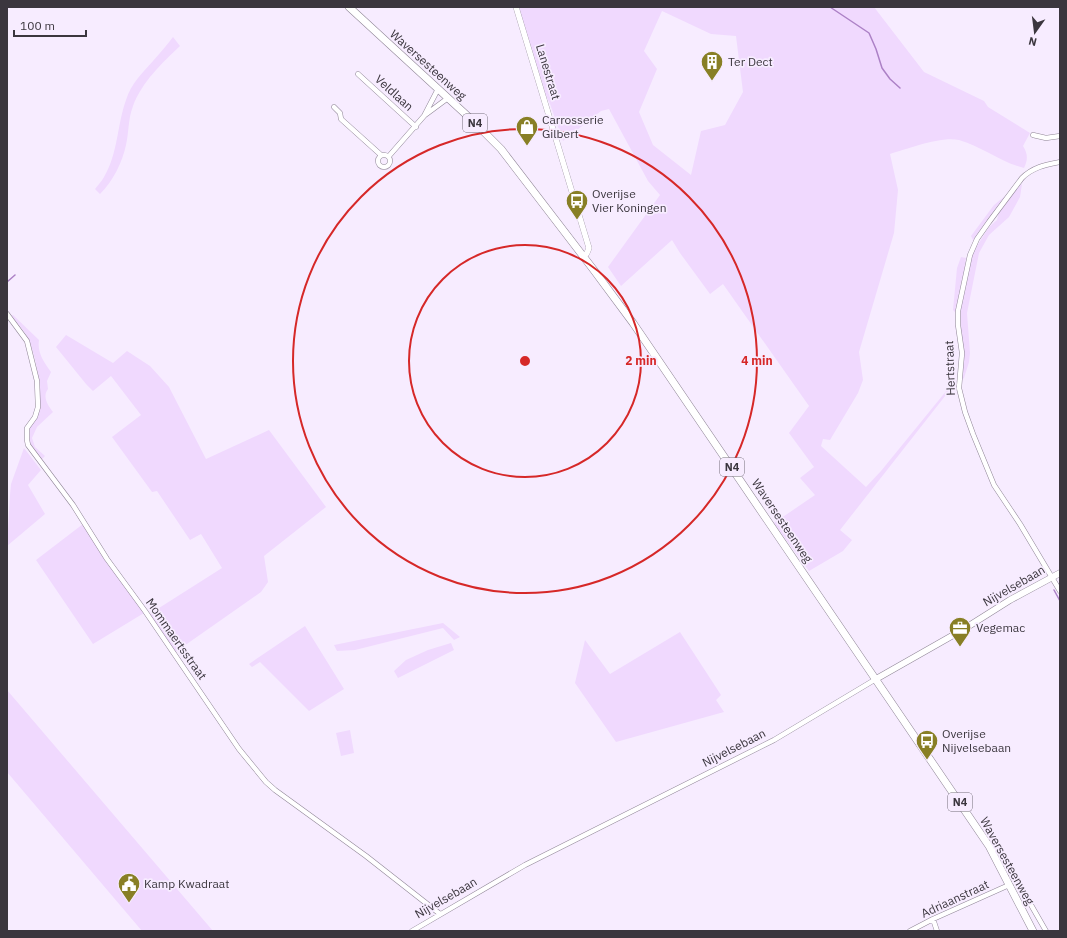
<svg xmlns="http://www.w3.org/2000/svg" width="1067" height="938" viewBox="0 0 1067 938" font-family="'IBM Plex Sans',sans-serif">
<style>
.green{fill:#f0d9fe;fill-rule:evenodd}
.lines{fill:none;stroke-linecap:round;stroke-linejoin:round}
.stream{stroke:#ac81c6;stroke-width:1.5}
.minor-casing{stroke:#908697;stroke-width:5.5}
.tertiary-casing{stroke:#908697;stroke-width:6}
.secondary-casing{stroke:#908697;stroke-width:7}
.primary-casing{stroke:#908697;stroke-width:8}
.minor{stroke:#fff;stroke-width:4.5}
.tertiary{stroke:#fff;stroke-width:5.5}
.secondary{stroke:#fff;stroke-width:6}
.primary{stroke:#fff;stroke-width:7}
.ring{fill:none;stroke:#d62828;stroke-width:2}
.labels{text-anchor:middle;stroke-width:3.5;stroke-linejoin:round;paint-order:stroke}
.shield{fill:#f7ecff;stroke:#736d78;stroke-width:1}
.shield-label{font-size:11px;font-weight:bold;fill:#3b363e}
.poi-label{font-size:12px;fill:#3b363e;stroke:#f7ecff;text-anchor:start}
.street-label{font-size:12px;fill:#3b363e;stroke:#f7ecff}
.centre{fill:#d62828;stroke:#f7ecff;stroke-width:2}
.ring-label{font-size:12px;text-anchor:middle;font-weight:bold;fill:#d62828;stroke:#f7ecff;stroke-width:3.5;stroke-linejoin:round;paint-order:stroke}
</style>
<rect width="100%" height="100%" fill="#f7ecff"/>
<path class="green" d="M518,7h356l50,65 60,29 4,6 42,26 -7,13c5,8 5,14 1,22 -24,-6 -43,-22 -65,-28 -18,-4 -52,9 -69,14l8,36 -4,43 -35,119 4,28 -5,13 -28,47 -7,-1 -2,7 45,41 15,-16 66,-81 2,1 -109,139 12,10 -9,11 -34,20 -35,-48 41,-28 -15,-17 14,-11 -25,-34 20,-27 -86,-122 -13,10 -30,-41 -8,-13 -51,46 -13,-19 52,-72 -12,-14 -39,-72 -8,2 -38,30 -13,-37 -6,-12zM662,11l49,23 25,2 7,56 -18,33 -24,6 -10,44 -38,-30 -14,-33 18,-43 -13,-18z
M173,37l7,9c-18,17 -38,36 -47,60 -5,13 -4,26 -7,39 -4,18 -13,36 -26,49l-5,-5c3,-4 7,-8 9,-12 14,-23 13,-52 22,-77 5,-16 16,-27 27,-39 7,-8 14,-16 20,-24z
M1022,184l-2,13 -11,20 -20,18 -10,18 -12,60 3,40 -1,9 -5,16 -3,2 -1,-69 12,-57 17,-27 8,-7 2,-9 19,-24z
M1005,196l-31,46 -3,-6 23,-31z
M961,257l5,1 -1,9 -9,46 -3,-3 4,-42z
M13,315l26,25c-2,13 5,22 12,32l-4,9 1,8c-6,8 0,16 5,23l-16,15 -5,11 3,9 10,9 -5,5c-8,-10 -16,-20 -11,-33 3,-7 9,-11 10,-19 3,-21 -3,-58 -14,-76 -4,-6 -9,-11 -14,-17z
M66,335l47,28 14,-12 23,15 19,21 37,72 63,-29 57,77 -62,49 4,26 -7,10 -87,61 -26,-38 74,-47 -21,-34 -11,6 -33,-49 -5,1 -40,-55 29,-22 -30,-39 -18,15 -7,-7 -30,-37z
M24,448l17,22 -13,15 17,29 -38,32 3,-51 1,-11z
M83,524l61,89 -51,31 -57,-84z
M443,623l17,14 -6,3 -11,-12 -88,22 -18,1 -3,-6z
M305,626l39,63 -35,22 -49,-49 -8,5 -3,-3z
M680,632l41,63 -5,5 8,12 -108,30 -41,-59 10,-43 25,34z
M451,643l3,7 -56,28 -4,-7 12,-11 22,-10z
M7,690l206,241h-71l-135,-159z
M350,730l4,23 -13,3 -5,-23z"/>
<g class="lines">
<path class="stream" d="M830,7l39,26 7,16 6,19 8,11 10,9
M7,282l8,-7
M1054,590l6,11"/>
<g class="minor-casing">
<path id="minor" d="M358,74l58,53
M334,107l6,6 1,6 40,36
M425,115l23,-17
M1033,135l13,3 14,-2
M378 161a6 6 0 1 1 12 0a6 6 0 1 1-12 0Z
M389,156l35,-40 14,-27
M1060,162c-15,3 -27,5 -38,16l-33,44 -12,17 -7,16 -12,56v14l4,28 -3,35 6,24 8,22 21,51 26,39 40,67
M7,314l20,27 10,40 1,26 -3,10 -8,11v12l1,5 45,60 34,54 38,52 94,138 27,33 9,8 91,66 74,58
M989,846l11,5 46,80
M933,919l4,12
M412,931l113,-66 249,-125 102,-61
M910,931l23,-12 76,-34"/>
</g>
<g class="tertiary-casing">
<path id="tertiary" d="M516,7l73,241 -2,5 -4,4"/>
</g>
<g class="secondary-casing">
<path id="secondary" d="M876,679l88,-50 46,-29 50,-27"/>
</g>
<g class="primary-casing">
<path id="primary" d="M349,7l124,114 28,28 92,120 40,54 356,523 44,85"/>
</g>
<use href="#minor" class="minor"/>
<use href="#tertiary" class="tertiary"/>
<use href="#secondary" class="secondary"/>
<use href="#primary" class="primary"/>
</g>
<g class="ring">
<circle cx="525" cy="361" r="116"/>
<circle cx="525" cy="361" r="232"/>
</g>
<defs>
<g id="building-pin" transform="scale(1.15)"><path d="M0 17L-7.5 6A9.5 9.5 0 1 1 7.5 6Z" fill="#887f25" stroke="#f7ecff"/><path d="M-4-6H4V6H1V3H-1V6H-4ZM-2.5-4.3h1.7v1.8h-1.7ZM.8-4.3h1.7v1.8H.8ZM-2.5-1h1.7V.8h-1.7ZM.8-1h1.7V.8H.8Z" fill="#fff"/></g>
<g id="shop-pin" transform="scale(1.15)"><path d="M0 17L-7.5 6A9.5 9.5 0 1 1 7.5 6Z" fill="#887f25" stroke="#f7ecff"/><path d="M-5-2.5h2.3a2.7 3.5 0 0 1 5.4 0H5L5.5 6h-11ZM-1.5-2.5h3a1.5 2.3 0 0 0-3 0Z" fill="#fff"/></g>
<g id="bus-pin" transform="scale(1.15)"><path d="M0 17L-7.5 6A9.5 9.5 0 1 1 7.5 6Z" fill="#887f25" stroke="#f7ecff"/><path d="M-5-6H5V4H4V6H2V4H-2V6H-4V4H-5ZM-3.5-4V0h7V-4ZM-3.5 1.2v1.5H-2V1.2ZM2 1.2v1.5H3.5V1.2Z" fill="#fff"/></g>
<g id="office-pin" transform="scale(1.15)"><path d="M0 17L-7.5 6A9.5 9.5 0 1 1 7.5 6Z" fill="#887f25" stroke="#f7ecff"/><path d="M-6-3h4V-5.5h4V-3h4V5H-6ZM-1-4.5V-3h2v-1.5ZM-6 0V1H6V0Z" fill="#fff"/></g>
<g id="civic-pin" transform="scale(1.15)"><path d="M0 17L-7.5 6A9.5 9.5 0 1 1 7.5 6Z" fill="#887f25" stroke="#f7ecff"/><path d="M-.6-6.5H3V-4.5H.6V-3L4-1V1h2V6H-6V1h2V-1L-.6-3ZM-1.2 2.5V6h2.4V2.5Z" fill="#fff"/></g>
</defs>
<g fill-rule="evenodd">
<use href="#building-pin" x="712" y="62"/>
<use href="#shop-pin" x="527" y="127"/>
<use href="#bus-pin" x="577" y="201"/>
<use href="#office-pin" x="960" y="628"/>
<use href="#bus-pin" x="927" y="741"/>
<use href="#civic-pin" x="129" y="884"/>
</g>
<g class="labels">
<g class="shield">
<rect x="463" y="114" width="24" height="18" rx="3"/>
<rect x="720" y="458" width="24" height="18" rx="3"/>
<rect x="948" y="793" width="24" height="18" rx="3"/>
</g>
<g class="shield-label">
<text x="475" y="127">N4</text>
<text x="732" y="471">N4</text>
<text x="960" y="806">N4</text>
</g>
<g class="poi-label">
<text x="728" y="66">Ter Dect</text>
<text x="542" y="124">Carrosserie<tspan x="542" dy="14">Gilbert</tspan></text>
<text x="592" y="198">Overijse<tspan x="592" dy="14">Vier Koningen</tspan></text>
<text x="976" y="632">Vegemac</text>
<text x="942" y="738">Overijse<tspan x="942" dy="14">Nijvelsebaan</tspan></text>
<text x="144" y="888">Kamp Kwadraat</text>
</g>
<g class="street-label">
<text transform="translate(428 65) rotate(42)" y="4">Waversesteenweg</text>
<text transform="translate(548 72) rotate(73)" y="4">Lanestraat</text>
<text transform="translate(394 93) rotate(42)" y="4">Veldlaan</text>
<text transform="translate(950 368) rotate(-92)" y="4">Hertstraat</text>
<text transform="translate(782 521) rotate(56)" y="4">Waversesteenweg</text>
<text transform="translate(1014 586) rotate(-30)" y="4">Nijvelsebaan</text>
<text transform="translate(176 639) rotate(55)" y="4">Mommaertsstraat</text>
<text transform="translate(734 748) rotate(-27)" y="4">Nijvelsebaan</text>
<text transform="translate(1007 861) rotate(61)" y="4">Waversesteenweg</text>
<text transform="translate(446 898) rotate(-30)" y="4">Nijvelsebaan</text>
<text transform="translate(955 899) rotate(-25)" y="4">Adriaanstraat</text>
</g>
</g>
<circle cx="525" cy="361" r="6" class="centre"/>
<g class="ring-label">
<text x="641" y="365">2 min</text>
<text x="757" y="365">4 min</text>
</g>
<rect width="1067" height="938" fill="none" stroke="#3b363e" stroke-width="16"/>
<g transform="translate(1035 32) rotate(194)" stroke="#f7ecff" stroke-width="3" paint-order="stroke">
<path d="M0-3L7 15L0 10L-7 15Z" fill="#3b363e"/>
<text y="-6" font-size="11" font-weight="bold" text-anchor="middle" fill="#3b363e">N</text>
</g>
<path d="M14 30v6h72v-6" fill="none" stroke="#3b363e" stroke-width="2"/>
<text x="20" y="30" font-size="12" fill="#3b363e" stroke="#f7ecff" stroke-width="3" paint-order="stroke">100 m</text>
</svg>
